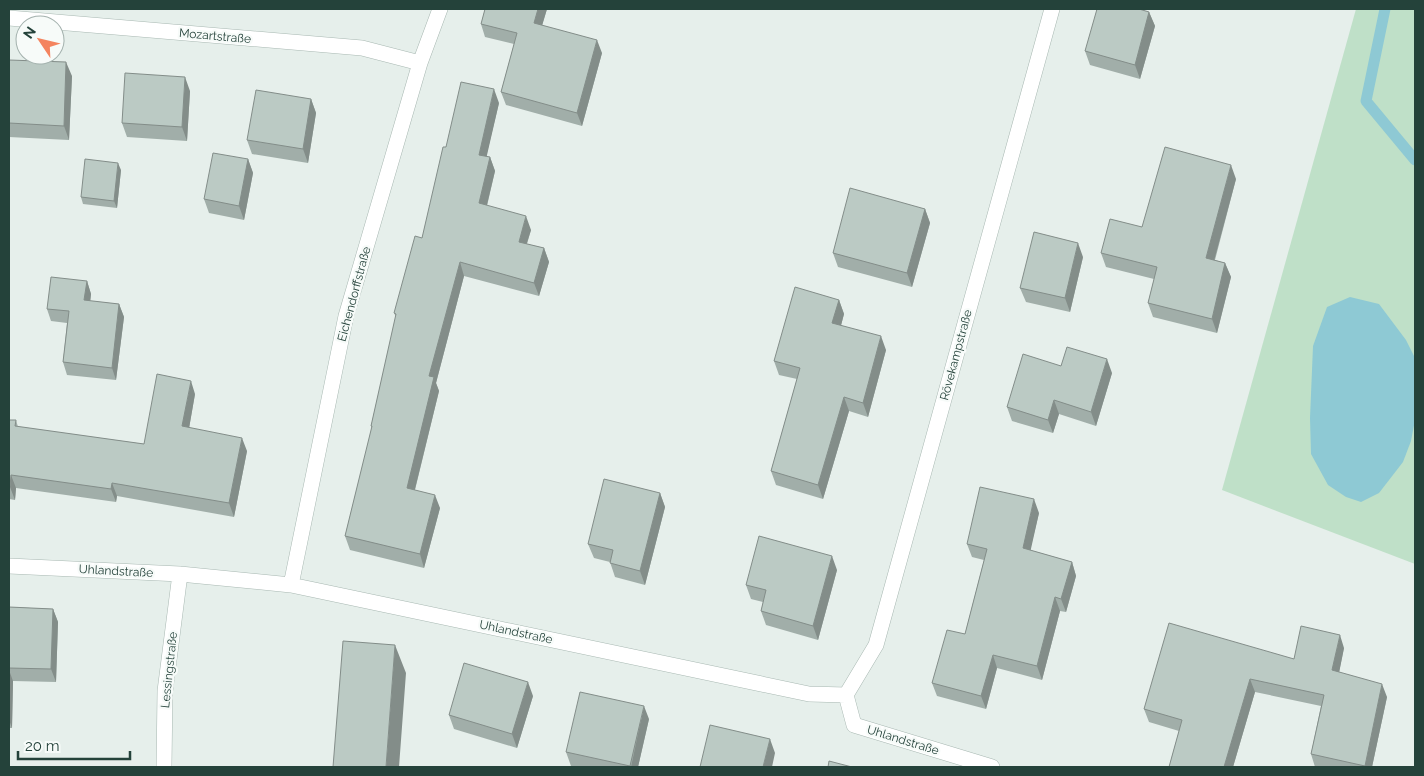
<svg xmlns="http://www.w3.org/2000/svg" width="1424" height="776" viewBox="0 0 1424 776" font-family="Raleway,sans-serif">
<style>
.green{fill:#bfe0c8}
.water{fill:#8ec9d4}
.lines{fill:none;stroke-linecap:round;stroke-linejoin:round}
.stream{stroke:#8ec9d4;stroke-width:11}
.minor-casing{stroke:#a8b8b2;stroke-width:16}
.minor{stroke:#fff;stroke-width:15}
.wall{fill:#a1aea9}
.shaded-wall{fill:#838d89}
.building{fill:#bbcac4;stroke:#838d89}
.labels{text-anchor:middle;stroke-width:4.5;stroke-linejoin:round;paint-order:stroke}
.street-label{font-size:12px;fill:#24423a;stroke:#f7fbf9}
</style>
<rect width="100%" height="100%" fill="#e6efeb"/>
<path class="green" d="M1356,9h59v555l-193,-74z"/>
<path class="water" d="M1350,297l29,7 27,36 9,18v62l-4,21 -8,21 -24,31 -18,9 -15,-5 -18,-12 -17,-31 -1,-36 3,-72 14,-39z"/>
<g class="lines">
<path class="stream" d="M1385,9l-19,92 49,59"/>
<g class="minor-casing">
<path id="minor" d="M9,18l353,30 58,15
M9,566l171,8 111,11 518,109 37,1
M291,585l55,-269 74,-253 20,-54
M846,695l30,-50 176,-636
M846,695l8,30 138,42
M164,767l1,-76 15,-117"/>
</g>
<use href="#minor" class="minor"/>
</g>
<path class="wall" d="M485,9h62l-5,16 60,28 -20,73 -76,-21 -5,-13 13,-48 -29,-7 -4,-13z
M1149,12l6,14 -15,53 -50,-14 -5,-14z
M9,60l63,16 -3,64 -60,-3z
M190,91l-3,50 -60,-4 -5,-14z
M311,99l5,14 -8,50 -56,-9 -5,-14z
M499,103l-13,54h4l5,14 -8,35 44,24 -4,14 17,4 5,14 -10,34 -75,-20 -28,107 3,8 -24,99 25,18 -16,60 -74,-18 -5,-14 27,-108 -1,-2 25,-109 -2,-4 28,-75 24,-91z
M248,159l5,14 -9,47 -35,-7 -5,-14z
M121,170l-4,38 -34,-4 -2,-7z
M1236,179l-21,81 10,3 6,14 -14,56 -64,-16 -5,-14 6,-24 -48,-12 -5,-14 41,-26z
M925,209l5,14 -18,64 -74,-20 -5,-14z
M1083,257l-13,55 -44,-10 -6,-14z
M87,281l4,13 -1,7 29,3 5,13 -8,63 -49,-5 -4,-13 4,-39 -16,-2 -4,-12z
M839,300l5,14 -3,11 45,25 -18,67 -19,-6 -26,88 -47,-14 -5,-14 26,-92 -18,-4 -5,-14z
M1061,366l51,7 -16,53 -37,-12 -6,19 -41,-12 -5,-14z
M195,394l-6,34 58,23 -13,66 -117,-21 -1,6 -100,-14 -1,12 -6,-1v-79h7l2,7 126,17z
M660,493l5,14 -20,78 -30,-8 -5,-15 -16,-4 -6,-14z
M1039,513l-9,37 42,12 4,14 -10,36 -6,-1 -18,69 -45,-12 -11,41 -49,-13 -5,-13 33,-49 19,-74 -12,-3 -5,-13z
M837,570l-19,70 -52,-15 -5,-14 2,-9 -12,-3 -5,-14z
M9,607l44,2 5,13 -2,60 -43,-1 -1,47h-3z
M1344,648l-5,24 48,25 -15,70h-57l-4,-13 10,-48 -66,-14 -22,75h-64l10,-36 -30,-9 -5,-13 150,-50z
M533,696l-16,52 -63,-19 -5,-14z
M649,719l-11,48h-60l-7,-1 -5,-14z"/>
<path class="shaded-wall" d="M538,9h9l-8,27 -5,-13z
M1149,12l6,14 -15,53 -5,-14z
M597,40l5,13 -20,73 -5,-13z
M66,62l6,14 -3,64 -5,-14z
M185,77l5,14 -3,50 -5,-14z
M494,89l5,14 -15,65 -5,-13z
M311,99l5,14 -8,50 -5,-14z
M490,157l5,14 -11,46 -5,-14z
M248,159l5,14 -9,47 -5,-14z
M118,163l3,7 -4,38 -3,-7z
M1231,165l5,14 -25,93 -5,-14z
M925,209l5,14 -18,64 -5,-14z
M526,216l5,14 -8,25 -4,-13z
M1078,243l5,14 -13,55 -5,-14z
M544,248l5,14 -10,34 -5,-13z
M460,262l4,14 -28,107 3,8 -27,110 -5,-13 22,-112z
M1225,263l6,14 -14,56 -5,-14z
M87,281l4,13 -2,19 -5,-13z
M839,300l5,14 -6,23 -6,-14z
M119,304l5,13 -8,63 -4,-12z
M881,336l5,14 -18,67 -5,-14z
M1107,359l5,14 -16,53 -5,-14z
M191,381l4,13 -8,46 -5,-14z
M844,397l5,14 -26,88 -5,-14z
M1054,400l5,14 -6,19 -5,-13z
M242,438l5,13 -13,66 -5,-14z
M11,475l5,13 -1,12 -5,-13z
M112,483l5,13 -1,6 -5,-13z
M660,493l5,14 -20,78 -5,-14z
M435,495l5,13 -16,60 -4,-14z
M1034,499l5,14 -11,49 -5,-14z
M832,556l5,14 -19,70 -5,-14z
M1072,562l4,14 -10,36 -5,-13z
M1055,597l5,14 -18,69 -5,-14z
M53,609l5,13 -2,60 -5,-13z
M1340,635l4,13 -7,35 -5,-13z
M395,645l11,28 -7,94h-13z
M993,655l4,13 -11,41 -5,-13z
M9,670l4,11 -1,47 -3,-8z
M1250,679l5,13 -22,75h-9z
M528,682l5,14 -16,52 -5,-14z
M1382,684l5,13 -15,70h-7v-1z
M644,706l5,13 -11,48h-7z
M770,739l5,14 -3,14h-9z"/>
<path class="building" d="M485,9h53l-4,14 63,17 -20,73 -76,-21 16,-59 -36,-9z
M1097,9h42l10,3 -14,53 -50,-14z
M9,60l57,2 -2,64 -55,-3z
M125,73l60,4 -3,50 -60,-4z
M461,82l33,7 -15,66 11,2 -11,46 47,13 -7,26 25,6 -10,35 -74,-21 -31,114 5,1 -27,111 28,7 -15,59 -75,-18 27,-110h-1l25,-112 -2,-1 21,-77 7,2 21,-91h3z
M256,90l55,9 -8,50 -56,-9z
M1165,147l66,18 -25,93 19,5 -13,56 -64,-16 9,-36 -56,-14 9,-34 32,8z
M213,153l35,6 -9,47 -35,-7z
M85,159l33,4 -4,38 -33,-4z
M850,188l75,21 -18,64 -74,-20z
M1034,232l44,11 -13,55 -45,-10z
M51,277l36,4 -3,19 35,4 -7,64 -49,-6 6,-51 -22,-2z
M795,287l44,13 -7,23 49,13 -18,67 -19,-6 -26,88 -47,-14 29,-103 -26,-7z
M1067,347l40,12 -16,53 -37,-12 -6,20 -41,-13 16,-53 38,12z
M157,374l34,7 -9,45 60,12 -13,65 -117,-20 -1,6 -100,-14 -1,12 -1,-1v-66h7l-1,6 129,18z
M604,479l56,14 -20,78 -30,-8 3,-13 -25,-6z
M980,487l54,12 -11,49 49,14 -11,37 -6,-2 -18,69 -44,-11 -12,41 -49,-13 15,-53 18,4 22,-85 -20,-5z
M759,536l73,20 -19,70 -52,-15 5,-21 -20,-5z
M9,607l44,2 -2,60 -42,-1z
M1169,623l125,36 7,-33 39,9 -8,35 50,14 -17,82 -54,-12 13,-59 -74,-16 -26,88h-55l13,-47 -38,-11z
M343,641l52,4 -9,122h-53z
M464,663l64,19 -16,52 -63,-19z
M580,692l64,14 -14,60 -64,-14z
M710,725l60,14 -7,28h-63z
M829,761l23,6h-24z"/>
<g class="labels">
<g class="street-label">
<text transform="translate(215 36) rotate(5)" y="4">Mozartstraße</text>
<text transform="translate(354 294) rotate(-75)" y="4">Eichendorffstraße</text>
<text transform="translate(956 355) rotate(-75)" y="4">Rövekampstraße</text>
<text transform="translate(116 571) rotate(3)" y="4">Uhlandstraße</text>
<text transform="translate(516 632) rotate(12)" y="4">Uhlandstraße</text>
<text transform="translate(169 670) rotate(-84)" y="4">Lessingstraße</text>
<text transform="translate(903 740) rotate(17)" y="4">Uhlandstraße</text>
</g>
</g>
<rect width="1424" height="776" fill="none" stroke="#24423a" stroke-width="20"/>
<g transform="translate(40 40) rotate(305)"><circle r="24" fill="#f7fbf9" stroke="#a3b1ad"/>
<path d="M0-4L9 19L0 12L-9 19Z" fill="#f4845f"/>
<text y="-8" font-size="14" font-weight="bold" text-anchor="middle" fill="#24423a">N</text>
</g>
<path d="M18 751v8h112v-8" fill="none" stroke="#24423a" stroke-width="2.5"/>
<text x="25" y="751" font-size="15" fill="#24423a" stroke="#f7fbf9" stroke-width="4" paint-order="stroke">20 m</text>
</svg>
